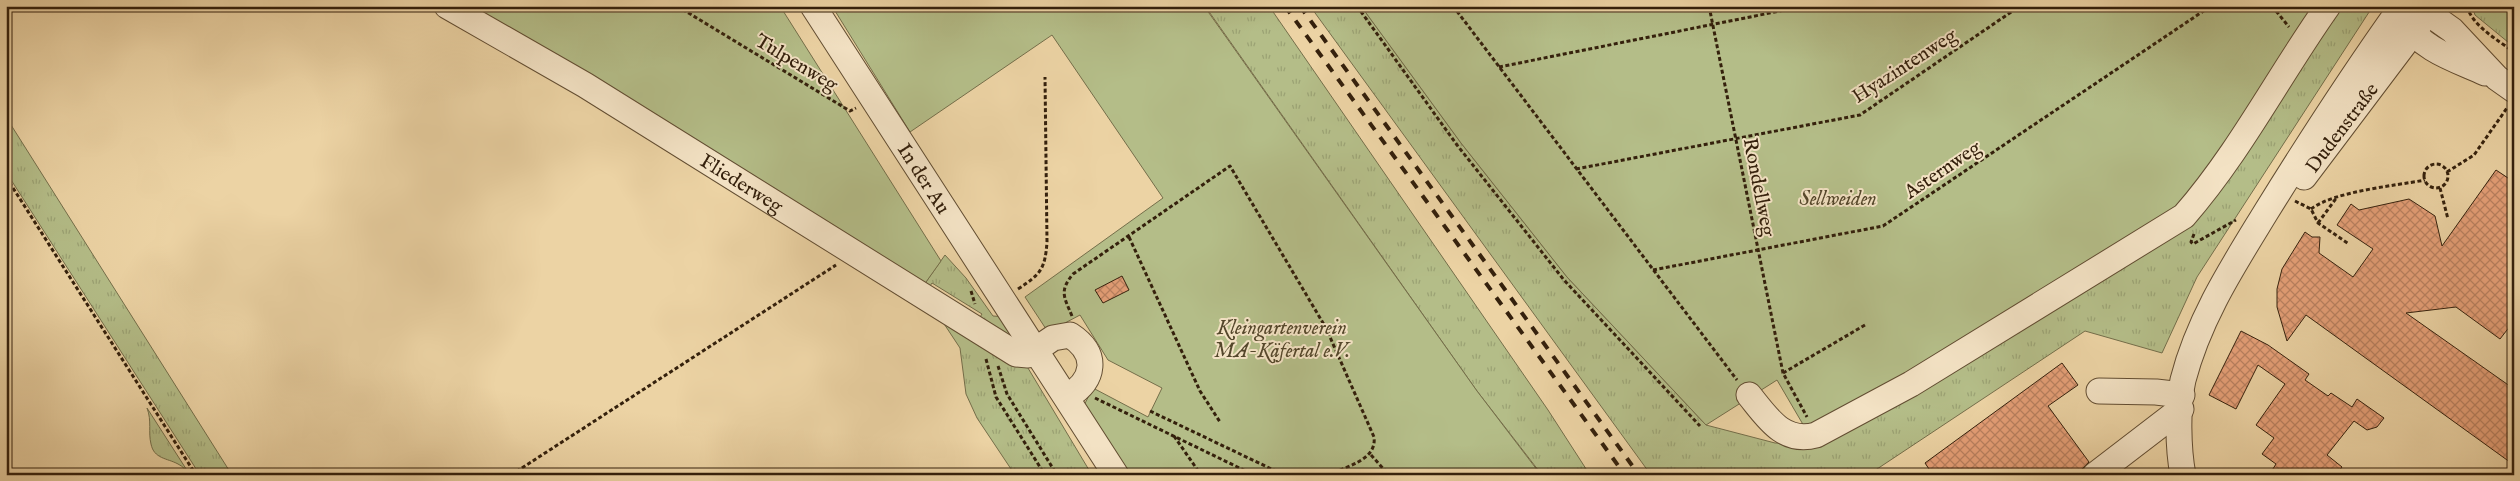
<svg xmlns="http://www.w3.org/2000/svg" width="2520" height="481" viewBox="0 0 2520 481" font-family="'IM FELL English',serif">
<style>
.grass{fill:url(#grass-tufts);stroke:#746e4a;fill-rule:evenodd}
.garden{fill:#b4bd88;stroke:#746e4a}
.building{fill:url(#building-cross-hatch);stroke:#34200c}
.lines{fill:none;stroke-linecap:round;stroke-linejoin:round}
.minor-casing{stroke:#624d32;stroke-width:27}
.path{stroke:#34200c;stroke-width:3;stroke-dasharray:4 2.5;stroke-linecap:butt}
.minor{stroke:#f3e2c4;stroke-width:25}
.rail{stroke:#34200c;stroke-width:4;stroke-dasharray:9 9;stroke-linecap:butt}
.labels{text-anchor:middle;stroke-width:4;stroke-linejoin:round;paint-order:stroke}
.street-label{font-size:20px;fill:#34200c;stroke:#f3e2c4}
.park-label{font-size:20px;font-style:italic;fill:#54472b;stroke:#f3e2c4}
</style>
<defs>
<pattern id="grass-tufts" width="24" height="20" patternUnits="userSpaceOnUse" patternTransform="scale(1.25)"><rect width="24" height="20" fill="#b4bd88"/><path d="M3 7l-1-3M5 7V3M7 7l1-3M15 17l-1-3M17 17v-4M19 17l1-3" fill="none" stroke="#9ba274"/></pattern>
<pattern id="building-cross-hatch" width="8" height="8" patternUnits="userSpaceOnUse" patternTransform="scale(1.25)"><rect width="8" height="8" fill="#e59f77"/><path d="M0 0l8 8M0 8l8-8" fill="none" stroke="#ba8160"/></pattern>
</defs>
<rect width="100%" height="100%" fill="#ecd3a4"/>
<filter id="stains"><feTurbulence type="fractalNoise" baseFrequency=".004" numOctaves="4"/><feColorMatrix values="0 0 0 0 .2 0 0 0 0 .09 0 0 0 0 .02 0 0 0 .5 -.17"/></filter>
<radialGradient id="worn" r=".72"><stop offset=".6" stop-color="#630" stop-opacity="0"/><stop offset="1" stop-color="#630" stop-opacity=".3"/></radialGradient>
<path class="grass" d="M1205,6h64l279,404 42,65h-48l-65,-84z
M1310,6h51l100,137 106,134 139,148 69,18h45l517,-437h36l-176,271 -35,76 -77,-22 -217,144h-217z
M2472,6h42v41l-39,-32z
M6,117l226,358h-32l-194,-303z
M945,255l21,23 27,38 15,1 8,31 76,127h-77l-38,-57 -11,-24 -6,-46 -39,-59zM932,283l50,31 -6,9 -50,-31z
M147,408l43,67c-4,-4 -7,-9 -12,-11 -11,-6 -24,-5 -27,-20 -3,-12 1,-23 -4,-36z"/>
<path class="garden" d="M461,6h319l161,255 -20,28z
M832,6h372l273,385 64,84h-417l-42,-66 11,-21 55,29 14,-29 -54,-28 -28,-45 -32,17 -23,-35 138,-99 -111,-163 -142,97z
M1361,6h960l-141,204 -372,223 -31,-53 -71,45 -139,-148 -106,-134z"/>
<path class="building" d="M2496,170l18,12v139l-14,18 -44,-32 -50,6 108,76v76l-208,-150 -19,26 -10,-34v-18l5,-20 23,-37 7,5h8l-1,16 34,24 20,-28 -36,-24 14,-21 8,6 50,-11 26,17 7,30z
M1122,276l7,14 -26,13 -8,-13z
M2241,331l27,14 41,29 -4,6 23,16 3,-3 21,14 5,-8 27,19 -7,9 -10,3 -13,-9 -27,34 15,12 -6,8h-67l7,-11 -14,-10 12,-16 -18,-13 29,-41 -27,-19 -22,44 -27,-14z
M2062,363l16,22 -30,21 41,56 -7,7 -1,6h-148l-8,-12z"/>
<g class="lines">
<g class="minor-casing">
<g id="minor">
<path id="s1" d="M447,6l138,79 431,269 12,1 25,-17 17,-3c29,19 25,45 -3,62"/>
<path id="s2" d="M813,6l303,469"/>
<path d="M2412,12l16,1 24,17 45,48 17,12"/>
<path d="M2405,21c16,29 52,39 80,52"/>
<path id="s3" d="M2304,177l129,-171"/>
<path d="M2099,391l57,1 26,3"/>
<path d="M1749,395c18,22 34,49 67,40l95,-51 273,-168c56,-64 95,-141 144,-210"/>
<path d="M2095,475l86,-66"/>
<path d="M2183,475c-5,-26 -6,-69 0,-95 16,-62 50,-114 83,-168 44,-71 88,-139 136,-206"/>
</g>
</g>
<path class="path" d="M677,6l173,105 6,-3
M1357,6l100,139 107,135 136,146
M1453,6l284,374
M1709,6l74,367 24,44
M2272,6l17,21
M2467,6c5,20 31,34 47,46
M1499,67l306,-61
M2424 176a12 12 0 1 1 24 0a12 12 0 1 1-24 0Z
M1576,169l284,-54 160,-109
M2447,172l27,-17 33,-47
M6,177l190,298
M2440,188l8,31
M2295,201l16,8 7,14 31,21
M2311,209c24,-18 83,-23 114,-29
M2318,223l19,-26
M2194,234l-3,8 2,2 43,-24
M1129,237l71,154 20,31
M1653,270l230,-44 328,-220
M1018,289c23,-15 27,-20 29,-47l-2,-165
M971,291l4,13
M1072,316c-8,-19 -13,-25 1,-42l157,-108 96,162 48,109c3,23 -27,29 -45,38
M986,359l10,38 49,78
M998,366l9,28 50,81
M1783,373l82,-48
M1095,398l159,77
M1150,411l134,64
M1174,436l27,39
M1371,455l18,20
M511,475l325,-210
M1461,475h6"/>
<use href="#minor" class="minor"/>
<path class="rail" d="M1285,6l340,469
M1300,6l339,469"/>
</g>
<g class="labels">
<g class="street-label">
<text transform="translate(797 62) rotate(31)" y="7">Tulpenweg</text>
<text transform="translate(1904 65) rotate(-33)" y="7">Hyazintenweg</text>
<text dy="7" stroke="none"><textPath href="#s3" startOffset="62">Dudenstraße</textPath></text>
<text transform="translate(1942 169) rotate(-34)" y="7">Asternweg</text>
<text dy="7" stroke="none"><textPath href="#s2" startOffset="205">In der Au</textPath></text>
<text dy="7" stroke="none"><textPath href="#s1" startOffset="344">Fliederweg</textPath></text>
<text transform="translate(1760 187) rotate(79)" y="7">Rondellweg</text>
</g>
<g class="park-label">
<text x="1838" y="205">Sellweiden</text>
<text x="1282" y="334">Kleingartenverein<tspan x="1282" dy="23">MA-Käfertal e.V.</tspan></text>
</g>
</g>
<rect width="2520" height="481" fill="none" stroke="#ecd3a4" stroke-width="25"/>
<rect x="8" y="8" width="2505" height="466" fill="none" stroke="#34200c" stroke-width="2.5"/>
<rect x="12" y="12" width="2495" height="456" fill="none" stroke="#34200c"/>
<rect width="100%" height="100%" filter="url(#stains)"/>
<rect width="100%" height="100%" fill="url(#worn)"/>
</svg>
